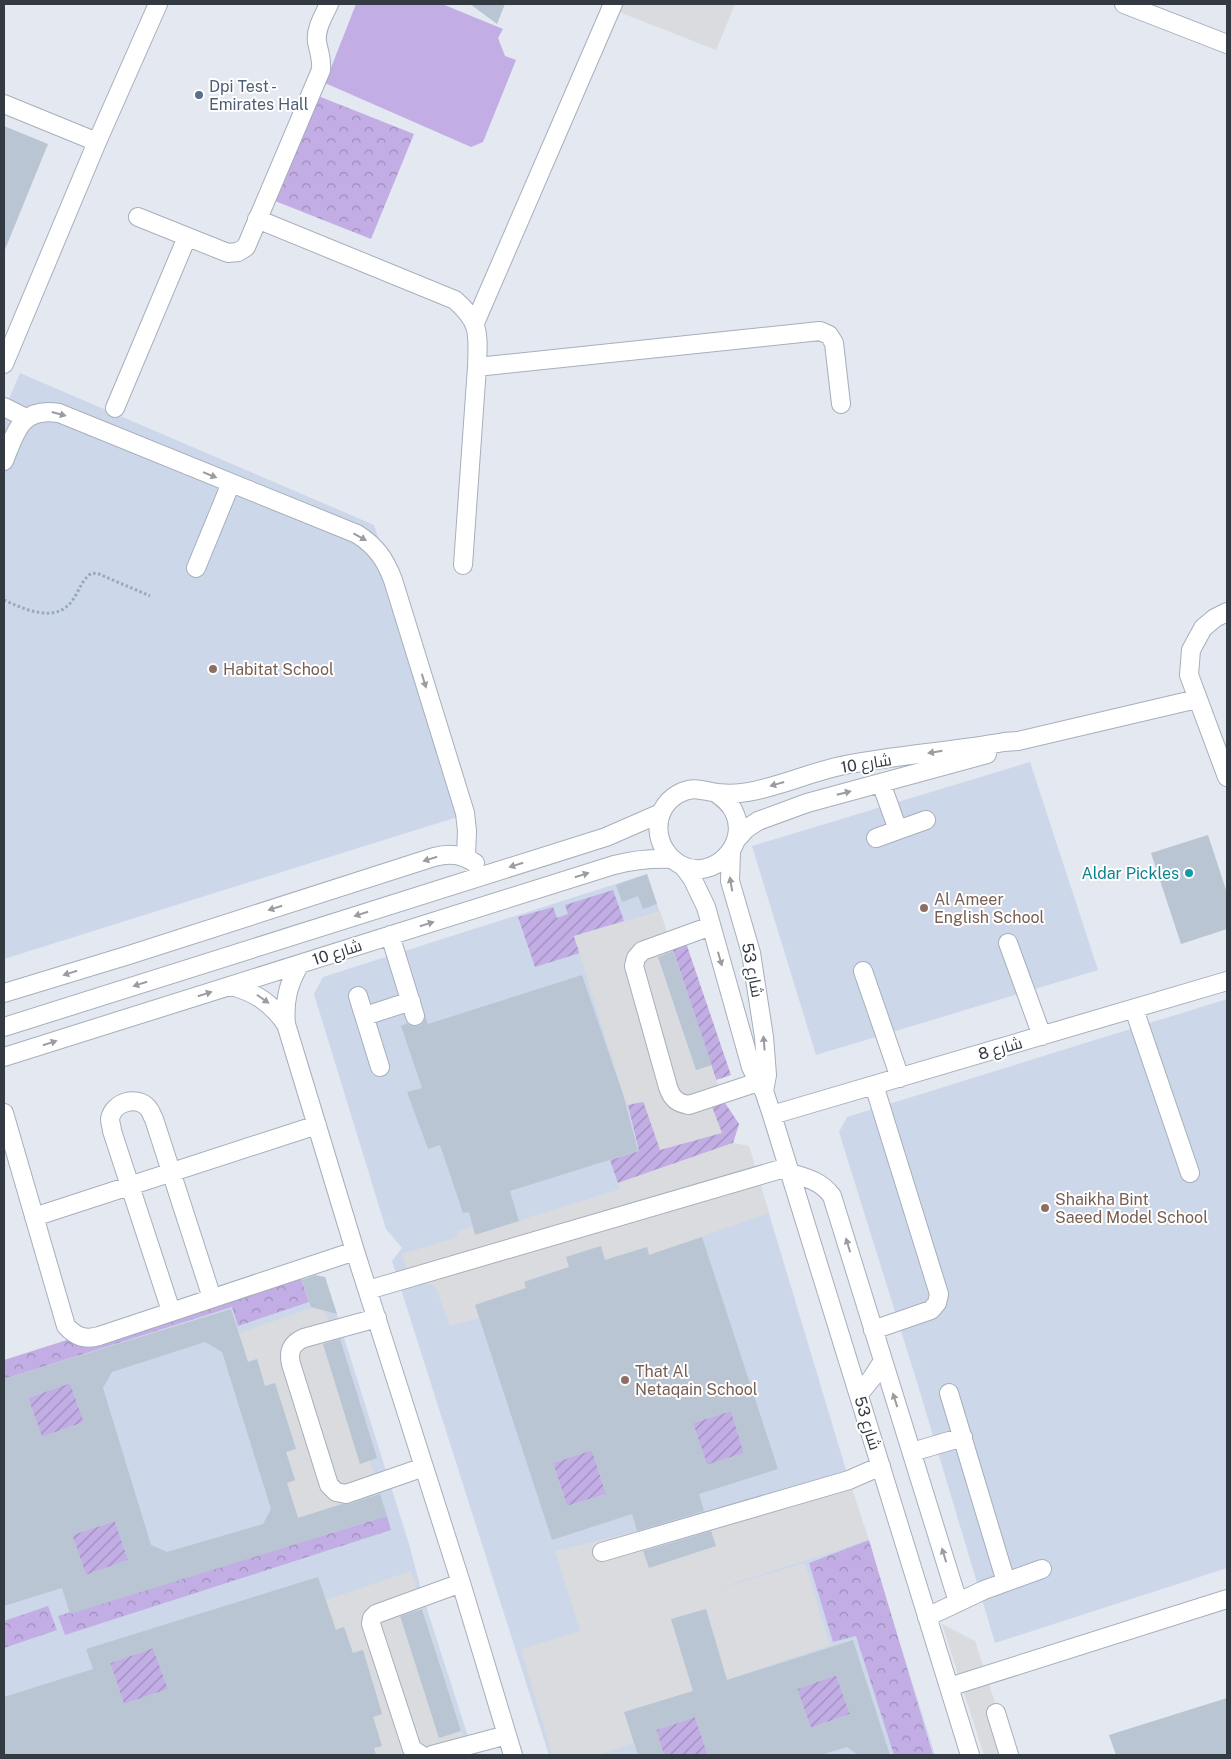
<svg xmlns="http://www.w3.org/2000/svg" width="1231" height="1759" viewBox="0 0 1231 1759" font-family="'Public Sans',Cairo,sans-serif">
<style>
.education{fill:#cdd7ea}
.park{fill:url(#park-crowns)}
.garden{fill:url(#garden-furrows)}
.pitch{fill:#c2ade4}
.parking{fill:#d9dbde}
.building{fill:#b9c5d2;fill-rule:evenodd}
.lines{fill:none;stroke-linecap:round;stroke-linejoin:round}
.minor-casing{stroke:#a6afbc;stroke-width:20}
.path{stroke:#98a8bd;stroke-width:3;stroke-dasharray:2.5 2.5;stroke-linecap:butt}
.minor{stroke:#fff;stroke-width:18}
.oneway{fill:#9a9ca0}
.service-dot{fill:#5c6f8a;stroke:#fff;stroke-width:2}
.education-dot{fill:#8d6e63;stroke:#fff;stroke-width:2}
.culture-dot{fill:#0f9aa8;stroke:#fff;stroke-width:2}
.labels{text-anchor:middle;stroke-width:4;stroke-linejoin:round;paint-order:stroke}
.service-label{font-size:16px;fill:#4e5e75;stroke:#fff;text-anchor:start}
.education-label{font-size:16px;fill:#785e54;stroke:#fff;text-anchor:start}
.street-label{font-size:16px;fill:#343a42;stroke:#fff}
.culture-label{font-size:16px;fill:#0d838f;stroke:#fff;text-anchor:end}
</style>
<defs>
<pattern id="park-crowns" width="20" height="18" patternUnits="userSpaceOnUse" patternTransform="scale(1.25)"><rect width="20" height="18" fill="#c2ade4"/><path d="M2 6a3 3 0 1 1 6 0M12 15a3 3 0 1 1 6 0" fill="none" stroke="#9e8eba"/></pattern>
<pattern id="garden-furrows" width="10" height="10" patternUnits="userSpaceOnUse" patternTransform="scale(1.25)"><rect width="10" height="10" fill="#c2ade4"/><path d="M-1 1l2-2M0 10L10 0M9 11l2-2" fill="none" stroke="#9e8eba"/></pattern>
</defs>
<rect width="100%" height="100%" fill="#e3e8f1"/>
<path class="education" d="M20,373l354,152 96,288 -466,146v-548z
M1030,762l68,208 -282,85 -64,-209z
M647,874l76,226 16,24 -6,19 -87,30 106,-16 97,323 86,275h-386l-157,-494 10,-13 -16,-19 -72,-235 9,-17z
M1227,999v569l-232,75 -78,-261 -78,-250 8,-15z
M325,1277l84,267 14,53 51,158h-470v-382l300,-95z"/>
<path class="park" d="M308,92l106,42 -43,105 -106,-42z
M297,1267l12,35 -71,24 -6,-19 -228,72v-19z
M387,1516l4,14 -326,105 -7,-19z
M869,1540l64,215h-39l-38,-119 -23,6 -24,-79z
M48,1606l9,24 -53,18v-27z"/>
<path class="garden" d="M613,890l11,31 -50,15 6,17 -45,14 -17,-50 35,-10 4,11 11,-4 -3,-9z
M685,940l46,135 -15,5 -45,-135z
M723,1100l16,24 -6,19 -115,40 -8,-23 29,-9 -11,-46c31,-8 64,4 95,-5z
M70,1383l14,39 -42,15 -14,-39z
M731,1411l13,42 -37,12 -14,-42z
M592,1450l14,44 -39,12 -14,-43z
M115,1521l13,39 -42,15 -14,-40z
M153,1648l15,41 -44,15 -14,-41z
M836,1675l14,39 -39,14 -14,-39z
M695,1717l13,38h-44l-8,-25z"/>
<path class="pitch" d="M356,4h86l61,25 -5,9 7,18 11,4 -33,82 -12,5 -146,-64z"/>
<path class="parking" d="M599,4h136l-19,46z
M660,911l63,189 -12,4 11,29 -62,17 -17,-49 -15,4 -5,-11 -49,-158z
M733,1143l16,3 20,67 -120,42 -3,-8 -41,13 -5,-14 -34,11 3,10 -44,14 1,7 -50,17 4,13 -30,8 -14,-38 -29,-16 -5,-18 56,-17 -1,-6 16,-5 3,8 144,-45 -2,-6z
M323,1304l57,189 -82,25 -11,-35 8,-3 -9,-29 10,-3 -21,-65 -10,3 -8,-27 -9,3 -9,-29z
M849,1480l20,60 -172,55 108,-32 25,82 -103,35 -21,-71 -35,10 22,72 -68,21 9,31 -37,12h-45l-31,-106 59,-18 -25,-80z
M411,1571l50,160 12,24h-97l-2,-7 8,-3 -9,-28 9,-4 -19,-63 -10,3 -9,-26 -8,3 -10,-30z
M942,1624l33,17 37,114h-28z"/>
<path class="building" d="M470,4h35l-8,20z
M4,126l44,18 -44,108z
M1208,835l19,58v36l-46,15 -30,-91z
M647,874l10,30 -14,5 -5,-13 -16,6 -6,-17z
M673,951l39,114 -16,5 -38,-113z
M582,975l41,119 15,57 -128,40 9,30 -44,14 -6,-23 -6,1 -23,-68 -12,4 -21,-57 15,-4 -21,-62 6,-3 5,3h7l4,-3 2,-6 3,7z
M702,1237l76,232 -79,25 5,17 -67,20 -5,-17 -80,26 -77,-235 51,-17 -2,-6 45,-15 -3,-10 35,-11 4,14 42,-13 2,8zM731,1411l13,42 -37,12 -14,-42zM592,1450l14,44 -39,12 -14,-43z
M315,1275l10,2 12,37 -26,-7 -9,-27z
M231,1309l17,53 9,-3 8,27 10,-3 21,66 -10,3 9,28 -8,3 11,35 44,-14h7l31,-10 7,22 -317,98 -8,-26 -58,18v-227zM205,1342l17,10 49,157 -8,15 -96,28 -16,-7 -48,-157 9,-16zM70,1383l14,39 -42,15 -14,-39zM115,1521l13,39 -42,15 -14,-40z
M340,1339l37,119 -17,6 -37,-120z
M711,1531l5,15 -67,22 -6,-17z
M318,1577l18,53 8,-3 9,26 10,-3 19,64 -9,3 9,29 -8,2 2,7h-372v-58l89,-28 -7,-20zM153,1648l15,41 -44,15 -14,-41z
M422,1609l39,122 -22,7 -39,-122z
M706,1609l21,71 126,-40 37,115h-32l-11,-8 -26,8h-113l-13,-38 -39,13 8,25h-26l-14,-43 69,-21 -22,-72zM836,1675l14,39 -39,14 -14,-39z
M1227,1698v57h-111l-7,-20z"/>
<g class="lines">
<g class="minor-casing">
<path id="minor" d="M1124,4l103,40
M4,104l93,38
M138,217l90,36 10,-1 8,-5 75,-177c1,-11 -2,-18 -4,-28 -2,-13 7,-27 12,-38
M257,219l198,81c26,23 23,34 22,67l-14,198
M475,323l138,-319
M4,364l93,-222 61,-138
M477,367l343,-36 9,4 5,8 7,61
M4,407l22,11
M115,408l72,-171
M4,461c12,-30 17,-54 55,-48l298,121c19,12 28,25 36,46l72,233 2,18 -1,26
M196,568l35,-85
M1227,612l-12,6 -12,10 -12,22 -2,25 38,102
M881,783l17,47
M716,793c7,5 14,10 18,19 16,32 -21,70 -53,53 -28,-15 -31,-55 -3,-71 16,-9 24,-3 40,-1 10,1 20,1 30,-1 35,-6 67,-22 102,-28 51,-9 103,-13 154,-22l14,-1 179,-42
M876,838l50,-18
M737,839l9,-10 12,-8 49,-18 180,-49
M731,852l-1,29 21,72 13,84 3,38 -3,16
M683,866l9,12 14,29 45,160 7,15 6,9 8,24 198,640
M711,926l-69,25 -6,7 -2,8 34,121c4,12 9,16 21,18l69,-23
M390,935l25,81
M1008,943l34,93
M300,964c-12,20 -16,37 -14,60l69,227 106,332 52,172
M863,971l37,107
M232,986c24,7 39,17 54,38
M4,993l125,-38 305,-98c16,-4 27,-3 41,6
M358,996l22,71
M1134,1009l56,164
M365,1016l46,-15
M4,1027l602,-190 55,-24
M4,1057l610,-192c20,-5 38,-7 58,-6
M4,1113l62,213c10,11 19,14 33,10l256,-85
M772,1115l455,-134
M790,1173c17,5 31,8 42,23l126,406
M34,1217l283,-92
M368,1290l420,-123
M171,1311l-59,-180c0,-4 -2,-8 -2,-12 3,-17 27,-24 38,-11 3,3 4,8 6,11l58,179
M377,1318l-73,20c-12,5 -16,13 -13,26l38,121 7,7 10,2 78,-27
M873,1330l58,-20 6,-7 2,-9 -65,-209
M949,1393l57,189
M859,1394l13,-16 11,-17
M912,1452l51,-15
M602,1552l247,-72 32,-14
M927,1617l57,-27 58,-21
M949,1687l278,-88
M996,1713l13,42
M421,1755l-9,-6 -41,-125 1,-6 4,-4 85,-31
M432,1755l75,-20"/>
</g>
<path class="path" d="M4,600c20,9 51,24 68,1 7,-9 9,-21 20,-28l7,1 51,22"/>
<use href="#minor" class="minor"/>
</g>
<defs><path id="oneway-solid" d="M-6-.8H1V-3.2L6.5 0L1 3.2V.8H-6Z" transform="scale(1.25)"/></defs>
<g class="oneway">
<use href="#oneway-solid" transform="translate(59 414) rotate(15)"/>
<use href="#oneway-solid" transform="translate(210 475) rotate(22)"/>
<use href="#oneway-solid" transform="translate(360 537) rotate(29)"/>
<use href="#oneway-solid" transform="translate(424 681) rotate(73)"/>
<use href="#oneway-solid" transform="translate(935 752) rotate(171)"/>
<use href="#oneway-solid" transform="translate(777 784) rotate(164)"/>
<use href="#oneway-solid" transform="translate(844 793) rotate(-14)"/>
<use href="#oneway-solid" transform="translate(430 859) rotate(163)"/>
<use href="#oneway-solid" transform="translate(516 865) rotate(163)"/>
<use href="#oneway-solid" transform="translate(582 875) rotate(-17)"/>
<use href="#oneway-solid" transform="translate(731 884) rotate(-100)"/>
<use href="#oneway-solid" transform="translate(275 908) rotate(162)"/>
<use href="#oneway-solid" transform="translate(361 914) rotate(162)"/>
<use href="#oneway-solid" transform="translate(427 924) rotate(-17)"/>
<use href="#oneway-solid" transform="translate(720 959) rotate(74)"/>
<use href="#oneway-solid" transform="translate(70 973) rotate(163)"/>
<use href="#oneway-solid" transform="translate(140 984) rotate(162)"/>
<use href="#oneway-solid" transform="translate(205 994) rotate(-17)"/>
<use href="#oneway-solid" transform="translate(263 999) rotate(35)"/>
<use href="#oneway-solid" transform="translate(50 1043) rotate(-18)"/>
<use href="#oneway-solid" transform="translate(764 1043) rotate(-95)"/>
<use href="#oneway-solid" transform="translate(848 1245) rotate(-107)"/>
<use href="#oneway-solid" transform="translate(895 1400) rotate(-108)"/>
<use href="#oneway-solid" transform="translate(944 1555) rotate(-107)"/>
</g>
<circle class="service-dot" cx="199" cy="95" r="5"/>
<g class="education-dot">
<circle cx="213" cy="669" r="5"/>
<circle cx="924" cy="908" r="5"/>
<circle cx="1045" cy="1208" r="5"/>
<circle cx="625" cy="1380" r="5"/>
</g>
<circle class="culture-dot" cx="1189" cy="873" r="5"/>
<g class="labels">
<g class="service-label">
<text x="209" y="92">Dpi Test -<tspan x="209" dy="18">Emirates Hall</tspan></text>
</g>
<g class="education-label">
<text x="223" y="675">Habitat School</text>
<text x="934" y="905">Al Ameer<tspan x="934" dy="18">English School</tspan></text>
<text x="1055" y="1205">Shaikha Bint<tspan x="1055" dy="18">Saeed Model School</tspan></text>
<text x="635" y="1377">That Al<tspan x="635" dy="18">Netaqain School</tspan></text>
</g>
<g class="street-label">
<text transform="translate(866 763) rotate(-9)" y="6">شارع 10</text>
<text transform="translate(337 952) rotate(-18)" y="6">شارع 10</text>
<text transform="translate(753 970) rotate(79)" y="6">شارع 53</text>
<text transform="translate(1000 1048) rotate(-16)" y="6">شارع 8</text>
<text transform="translate(868 1423) rotate(73)" y="6">شارع 53</text>
</g>
<g class="culture-label">
<text x="1179" y="879">Aldar Pickles</text>
</g>
</g>
<rect width="1231" height="1759" fill="none" stroke="#343a42" stroke-width="10"/>
</svg>
